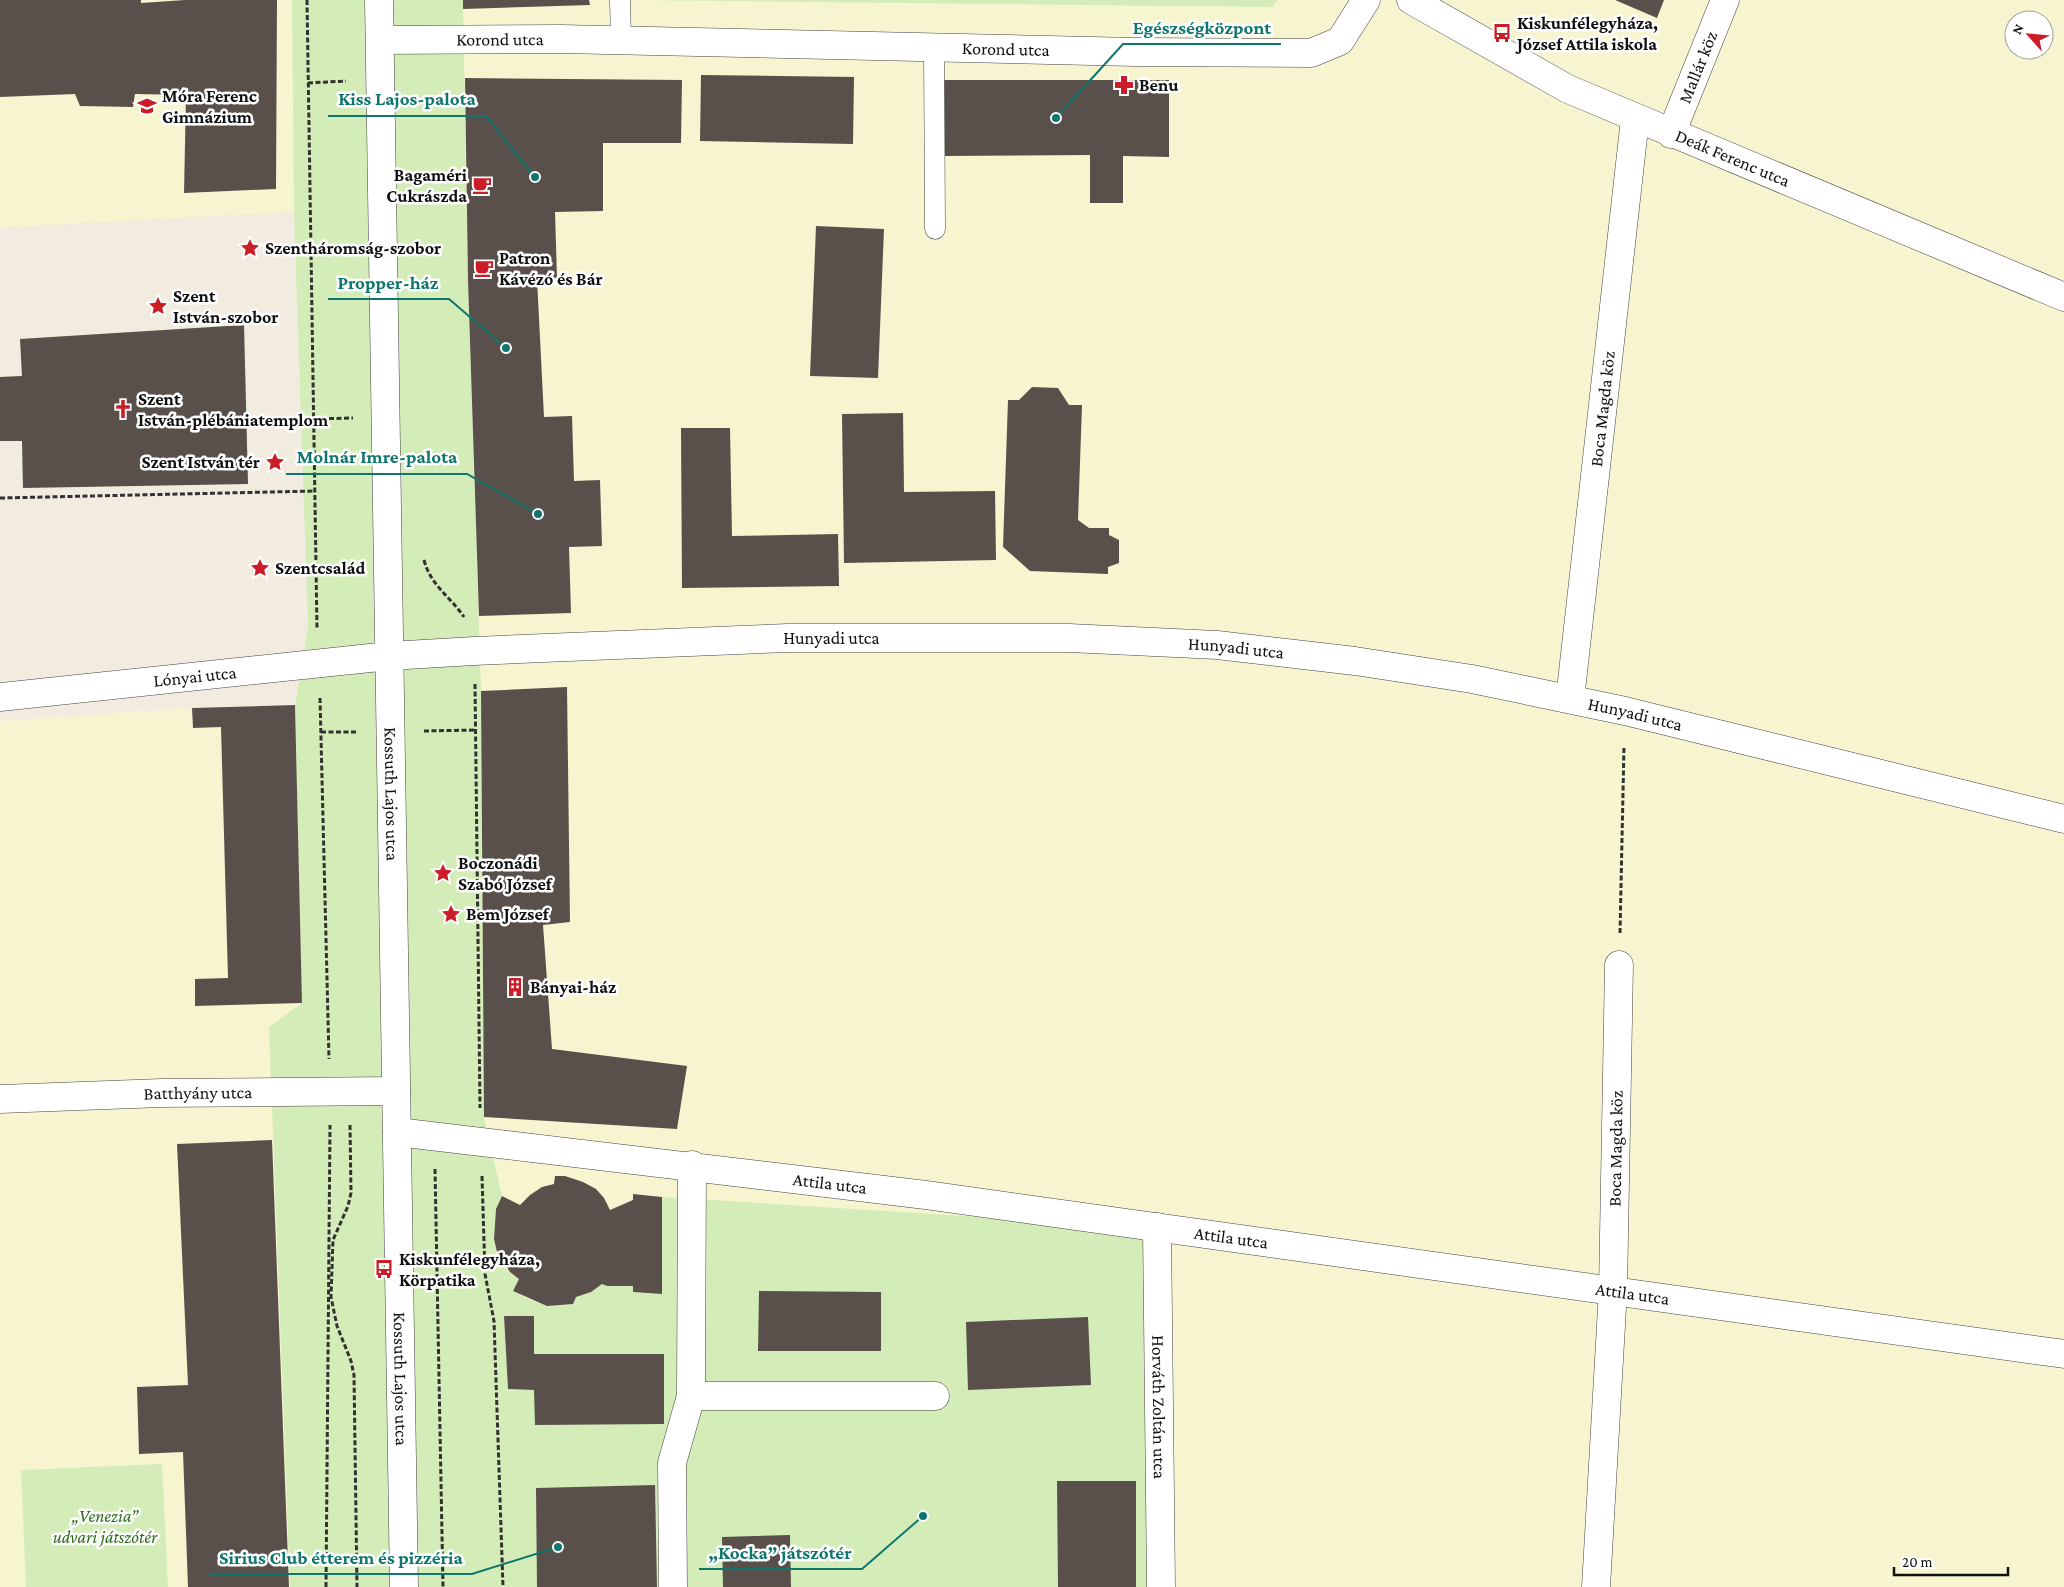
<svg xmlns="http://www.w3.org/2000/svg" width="2064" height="1587" viewBox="0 0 2064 1587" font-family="'Crimson Pro',serif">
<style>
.farmland{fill:#f7f4d0;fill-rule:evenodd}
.green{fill:#d4edb8;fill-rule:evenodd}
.plaza{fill:#f1ecdf}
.building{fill:#59504b}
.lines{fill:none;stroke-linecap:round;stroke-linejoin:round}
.service-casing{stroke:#434343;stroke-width:21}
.minor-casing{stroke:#434343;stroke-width:29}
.tertiary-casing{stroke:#434343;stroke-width:29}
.path{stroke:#323232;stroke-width:3;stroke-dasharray:5 2.5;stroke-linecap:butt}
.service{stroke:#fff;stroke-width:20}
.minor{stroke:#fff;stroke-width:28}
.tertiary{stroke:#fff;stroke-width:28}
.labels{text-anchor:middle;stroke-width:5;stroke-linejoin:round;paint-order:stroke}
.poi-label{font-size:18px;font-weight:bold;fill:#101010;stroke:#fff;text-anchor:start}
.street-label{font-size:18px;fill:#101010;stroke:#fff}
.park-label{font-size:18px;font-style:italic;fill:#2d6d1a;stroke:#fff}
.leader{fill:none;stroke:#0f766e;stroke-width:2}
.callout-dot{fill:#0f766e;stroke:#fff;stroke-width:2}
.callout-label{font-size:19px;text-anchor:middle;font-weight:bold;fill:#0f766e;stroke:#fff;stroke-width:5;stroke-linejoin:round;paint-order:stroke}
</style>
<rect width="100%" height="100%" fill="#fffcf2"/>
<path class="farmland" d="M0,0h2064v1587h-2064zM2014,20h30v30h-30z"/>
<path class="green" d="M292,0h171l5,280 13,411 3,427 18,78 -6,13 -2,30 3,13 6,11 7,9 9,7 -6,12c25,13 31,16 60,13l3,-7 15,-5 11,-8 5,2h26v6l29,2v-97l498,31 11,359h-881l-21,-560 33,-24 -7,-298 7,-42 -302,-12v-423l294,-16zM504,1316h30v74l-26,-1z
M637,0h640l-4,7z
M162,1464l6,123h-142l-5,-117z"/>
<path class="plaza" d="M294,212l14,414 -13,79 -103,3 -192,13v-280h22l1,47 225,-5 -4,-158 -224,14 2,37 -22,1v-149z"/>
<path class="building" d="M0,0h141v3l44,-3h92l-1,189 -92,4 2,-98 -51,-1 -2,13 -53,-1 -5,-12 -75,3z
M463,0h126l1,5 -127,4z
M1615,0h49l-7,18z
M701,75l153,2 -1,67 -153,-3z
M465,78l217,2 -1,63h-78v68l-48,1 2,66 -20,1 7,138 28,-1 2,65 26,-1 2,66 -33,1 2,66 -92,3 -11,-336z
M943,80h226v77l-46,-1v47h-33v-48l-146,1z
M816,226l68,3 -6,149 -68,-2z
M244,325l4,159 -225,4 -1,-47h-22v-64l22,-1 -2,-37z
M1032,387l26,1 11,17h13l-4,115 11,8h20v7l10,5v23l-11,4v7l-78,-3 -27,-24 5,-147h11z
M903,413l1,79 91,-1 1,69 -152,3 -2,-149z
M681,428h49l2,108 106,-2 1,52 -157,2z
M567,687l3,235 -27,3 9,124 135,17 -10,63 -193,-12 -3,-426z
M295,705l7,298 -107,3v-27l33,-1 -7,-251 -28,1 -1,-20z
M272,1140l17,447h-101l-5,-135 -44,2 -2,-67 51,-2 -11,-241z
M555,1176h10l18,6 13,7 8,9 6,12 23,-10v-6l29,3v97l-29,-2v-6h-26l-5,-2 -11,8 -15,5 -3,7 -26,2 -34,-15 6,-12 -9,-7 -13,-20 -3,-13 2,-30 6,-13 18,9 10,-10 12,-8 12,-3z
M759,1291l122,1v59h-123z
M504,1316h30v38h130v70l-129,1 -1,-35 -26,-1z
M1088,1317l3,68 -123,5 -2,-68z
M1057,1481h79v106h-78z
M655,1485l2,102h-120l-1,-99z
M790,1535l1,52h-68l-1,-50z"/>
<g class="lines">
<g class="service-casing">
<path id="service" d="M620,0l1,40
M934,47l1,182"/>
</g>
<g class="minor-casing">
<g id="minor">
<path id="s1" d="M1411,0l157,89 496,208"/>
<path id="s2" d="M380,40l181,-1 574,13 176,1 29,-12 26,-41"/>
<path id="s3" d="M1671,134l54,-134"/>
<path id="s4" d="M0,697l389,-41 85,-5 314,-13h281l148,7 138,16 117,18 153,32 439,108"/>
<path id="s5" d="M1570,699l65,-580"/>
<path id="s6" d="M0,1099l162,-6 234,-2"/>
<path id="s7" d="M397,1132l529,63 1138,159"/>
<path id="s8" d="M1157,1227l4,360"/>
<path d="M691,1396h244"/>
<path d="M673,1587l-1,-124 19,-67 1,-231"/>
<path id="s9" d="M1596,1587l17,-297 6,-325"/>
</g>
</g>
<g class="tertiary-casing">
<g id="tertiary">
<path id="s10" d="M379,0l25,1587"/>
</g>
</g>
<path class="path" d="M307,0l10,629
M308,83l38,-2
M314,419l39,-1
M0,498l315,-7
M424,560c7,26 25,35 40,57
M475,684l5,424
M320,698l9,361
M424,731l52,-1
M321,732h37
M1620,933l4,-187
M350,1125l1,68 -3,13 -15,34 -2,57 6,29 14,35 3,14 3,212
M435,1169l8,418
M482,1176l3,98 9,47 9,266
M326,1587l4,-462"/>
<use href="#service" class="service"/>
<use href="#minor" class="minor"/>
<use href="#tertiary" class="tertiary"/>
</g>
<defs>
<g id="bus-bare" transform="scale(1.5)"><path d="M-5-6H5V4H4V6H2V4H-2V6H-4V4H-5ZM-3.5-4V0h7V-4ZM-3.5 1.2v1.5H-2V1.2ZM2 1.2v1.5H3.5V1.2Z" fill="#ca1d28" stroke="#fff" stroke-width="2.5" paint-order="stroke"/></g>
<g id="pharmacy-bare" transform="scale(1.5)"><path d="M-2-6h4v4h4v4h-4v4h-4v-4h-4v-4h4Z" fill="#ca1d28" stroke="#fff" stroke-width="2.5" paint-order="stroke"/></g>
<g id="school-bare" transform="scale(1.5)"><path d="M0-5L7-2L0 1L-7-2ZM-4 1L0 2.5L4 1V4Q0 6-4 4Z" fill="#ca1d28" stroke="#fff" stroke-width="2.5" paint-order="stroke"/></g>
<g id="cafe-bare" transform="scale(1.5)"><path d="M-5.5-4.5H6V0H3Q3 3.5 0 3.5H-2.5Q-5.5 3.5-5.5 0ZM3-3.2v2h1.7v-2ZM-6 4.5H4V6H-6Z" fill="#ca1d28" stroke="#fff" stroke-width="2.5" paint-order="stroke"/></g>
<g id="sight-bare" transform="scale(1.5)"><path d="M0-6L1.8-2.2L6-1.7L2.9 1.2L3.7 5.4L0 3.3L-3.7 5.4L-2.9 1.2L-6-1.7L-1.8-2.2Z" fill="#ca1d28" stroke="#fff" stroke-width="2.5" paint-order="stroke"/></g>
<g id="church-bare" transform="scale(1.5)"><path d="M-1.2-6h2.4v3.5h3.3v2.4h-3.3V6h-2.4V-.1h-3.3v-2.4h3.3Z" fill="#ca1d28" stroke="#fff" stroke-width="2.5" paint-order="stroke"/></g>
<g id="building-bare" transform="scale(1.5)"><path d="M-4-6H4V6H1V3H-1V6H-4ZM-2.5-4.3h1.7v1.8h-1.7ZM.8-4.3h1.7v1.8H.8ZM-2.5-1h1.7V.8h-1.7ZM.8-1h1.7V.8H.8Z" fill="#ca1d28" stroke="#fff" stroke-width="2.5" paint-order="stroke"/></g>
</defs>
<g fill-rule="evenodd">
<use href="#bus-bare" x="1502" y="33"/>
<use href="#pharmacy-bare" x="1124" y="85"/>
<use href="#school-bare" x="147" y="106"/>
<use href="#cafe-bare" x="482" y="185"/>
<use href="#sight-bare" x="250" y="248"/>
<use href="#cafe-bare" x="484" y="268"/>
<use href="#sight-bare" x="158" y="306"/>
<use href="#church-bare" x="123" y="409"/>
<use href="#sight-bare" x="275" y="462"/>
<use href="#sight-bare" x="260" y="568"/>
<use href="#sight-bare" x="443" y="873"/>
<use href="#sight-bare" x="451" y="914"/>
<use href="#building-bare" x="515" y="987"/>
<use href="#bus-bare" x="384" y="1269"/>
</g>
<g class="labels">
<g class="poi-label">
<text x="1517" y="29">Kiskunfélegyháza,<tspan x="1517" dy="21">József Attila iskola</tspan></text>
<text x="1139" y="91">Benu</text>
<text x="162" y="102">Móra Ferenc<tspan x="162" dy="21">Gimnázium</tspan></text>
<text x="467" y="181" text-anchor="end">Bagaméri<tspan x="467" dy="21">Cukrászda</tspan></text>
<text x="265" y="254">Szentháromság-szobor</text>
<text x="499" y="264">Patron<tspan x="499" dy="21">Kávézó és Bár</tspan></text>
<text x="173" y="302">Szent<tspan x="173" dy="21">István-szobor</tspan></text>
<text x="138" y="405">Szent<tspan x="138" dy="21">István-plébániatemplom</tspan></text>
<text x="260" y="468" text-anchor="end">Szent István tér</text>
<text x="275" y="574">Szentcsalád</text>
<text x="458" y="869">Boczonádi<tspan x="458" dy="21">Szabó József</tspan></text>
<text x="466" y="920">Bem József</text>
<text x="530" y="993">Bányai-ház</text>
<text x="399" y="1265">Kiskunfélegyháza,<tspan x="399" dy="21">Körpatika</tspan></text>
</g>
<g class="street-label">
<text dy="6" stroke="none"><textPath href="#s2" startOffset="120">Korond utca</textPath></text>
<text dy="6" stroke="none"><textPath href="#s2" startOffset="626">Korond utca</textPath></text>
<text dy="6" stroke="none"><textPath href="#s3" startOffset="72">Mallár köz</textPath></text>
<text dy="6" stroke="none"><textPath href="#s1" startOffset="359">Deák Ferenc utca</textPath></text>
<text dy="6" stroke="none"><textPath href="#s5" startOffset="292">Boca Magda köz</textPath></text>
<text dy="6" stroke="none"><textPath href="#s4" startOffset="834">Hunyadi utca</textPath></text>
<text dy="6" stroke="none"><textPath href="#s4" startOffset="1239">Hunyadi utca</textPath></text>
<text dy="6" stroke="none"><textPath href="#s4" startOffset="196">Lónyai utca</textPath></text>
<text dy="6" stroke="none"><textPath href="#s4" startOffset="1644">Hunyadi utca</textPath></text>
<text dy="6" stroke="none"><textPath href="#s10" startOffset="794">Kossuth Lajos utca</textPath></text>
<text dy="6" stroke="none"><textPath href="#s6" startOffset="198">Batthyány utca</textPath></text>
<text dy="6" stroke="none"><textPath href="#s9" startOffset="439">Boca Magda köz</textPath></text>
<text dy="6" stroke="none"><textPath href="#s7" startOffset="436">Attila utca</textPath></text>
<text dy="6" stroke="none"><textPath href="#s7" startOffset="841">Attila utca</textPath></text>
<text dy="6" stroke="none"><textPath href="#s7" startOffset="1246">Attila utca</textPath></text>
<text dy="6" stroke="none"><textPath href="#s10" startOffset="1379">Kossuth Lajos utca</textPath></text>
<text dy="6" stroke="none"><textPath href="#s8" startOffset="180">Horváth Zoltán utca</textPath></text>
</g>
<g class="park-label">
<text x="105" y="1522">„Venezia”<tspan x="105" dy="21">udvari játszótér</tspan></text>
</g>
</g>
<path class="leader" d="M1056 118L1123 44H1281M535 177L486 116H328M506 348L449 299H328M538 514L467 474H286M923 1516L862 1569H699M558 1547L472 1574H209"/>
<g class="callout-dot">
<circle cx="1056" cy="118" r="5"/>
<circle cx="535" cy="177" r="5"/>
<circle cx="506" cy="348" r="5"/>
<circle cx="538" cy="514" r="5"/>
<circle cx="923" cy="1516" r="5"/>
<circle cx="558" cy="1547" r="5"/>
</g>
<g class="callout-label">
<text x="1202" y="34">Egészségközpont</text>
<text x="407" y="105">Kiss Lajos-palota</text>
<text x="388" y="289">Propper-ház</text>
<text x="377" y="463">Molnár Imre-palota</text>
<text x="780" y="1559">„Kocka” játszótér</text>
<text x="341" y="1564">Sirius Club étterem és pizzéria</text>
</g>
<g transform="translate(2029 35) rotate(297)"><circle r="24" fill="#ffffff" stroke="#9f9f9f"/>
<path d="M0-4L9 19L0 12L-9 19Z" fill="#ca1d28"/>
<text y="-8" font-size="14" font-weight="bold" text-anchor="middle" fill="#101010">N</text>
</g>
<path d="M1894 1567v8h114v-8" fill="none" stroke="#101010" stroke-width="2.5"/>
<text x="1902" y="1567" font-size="15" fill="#101010" stroke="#ffffff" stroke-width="4" paint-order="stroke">20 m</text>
</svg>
